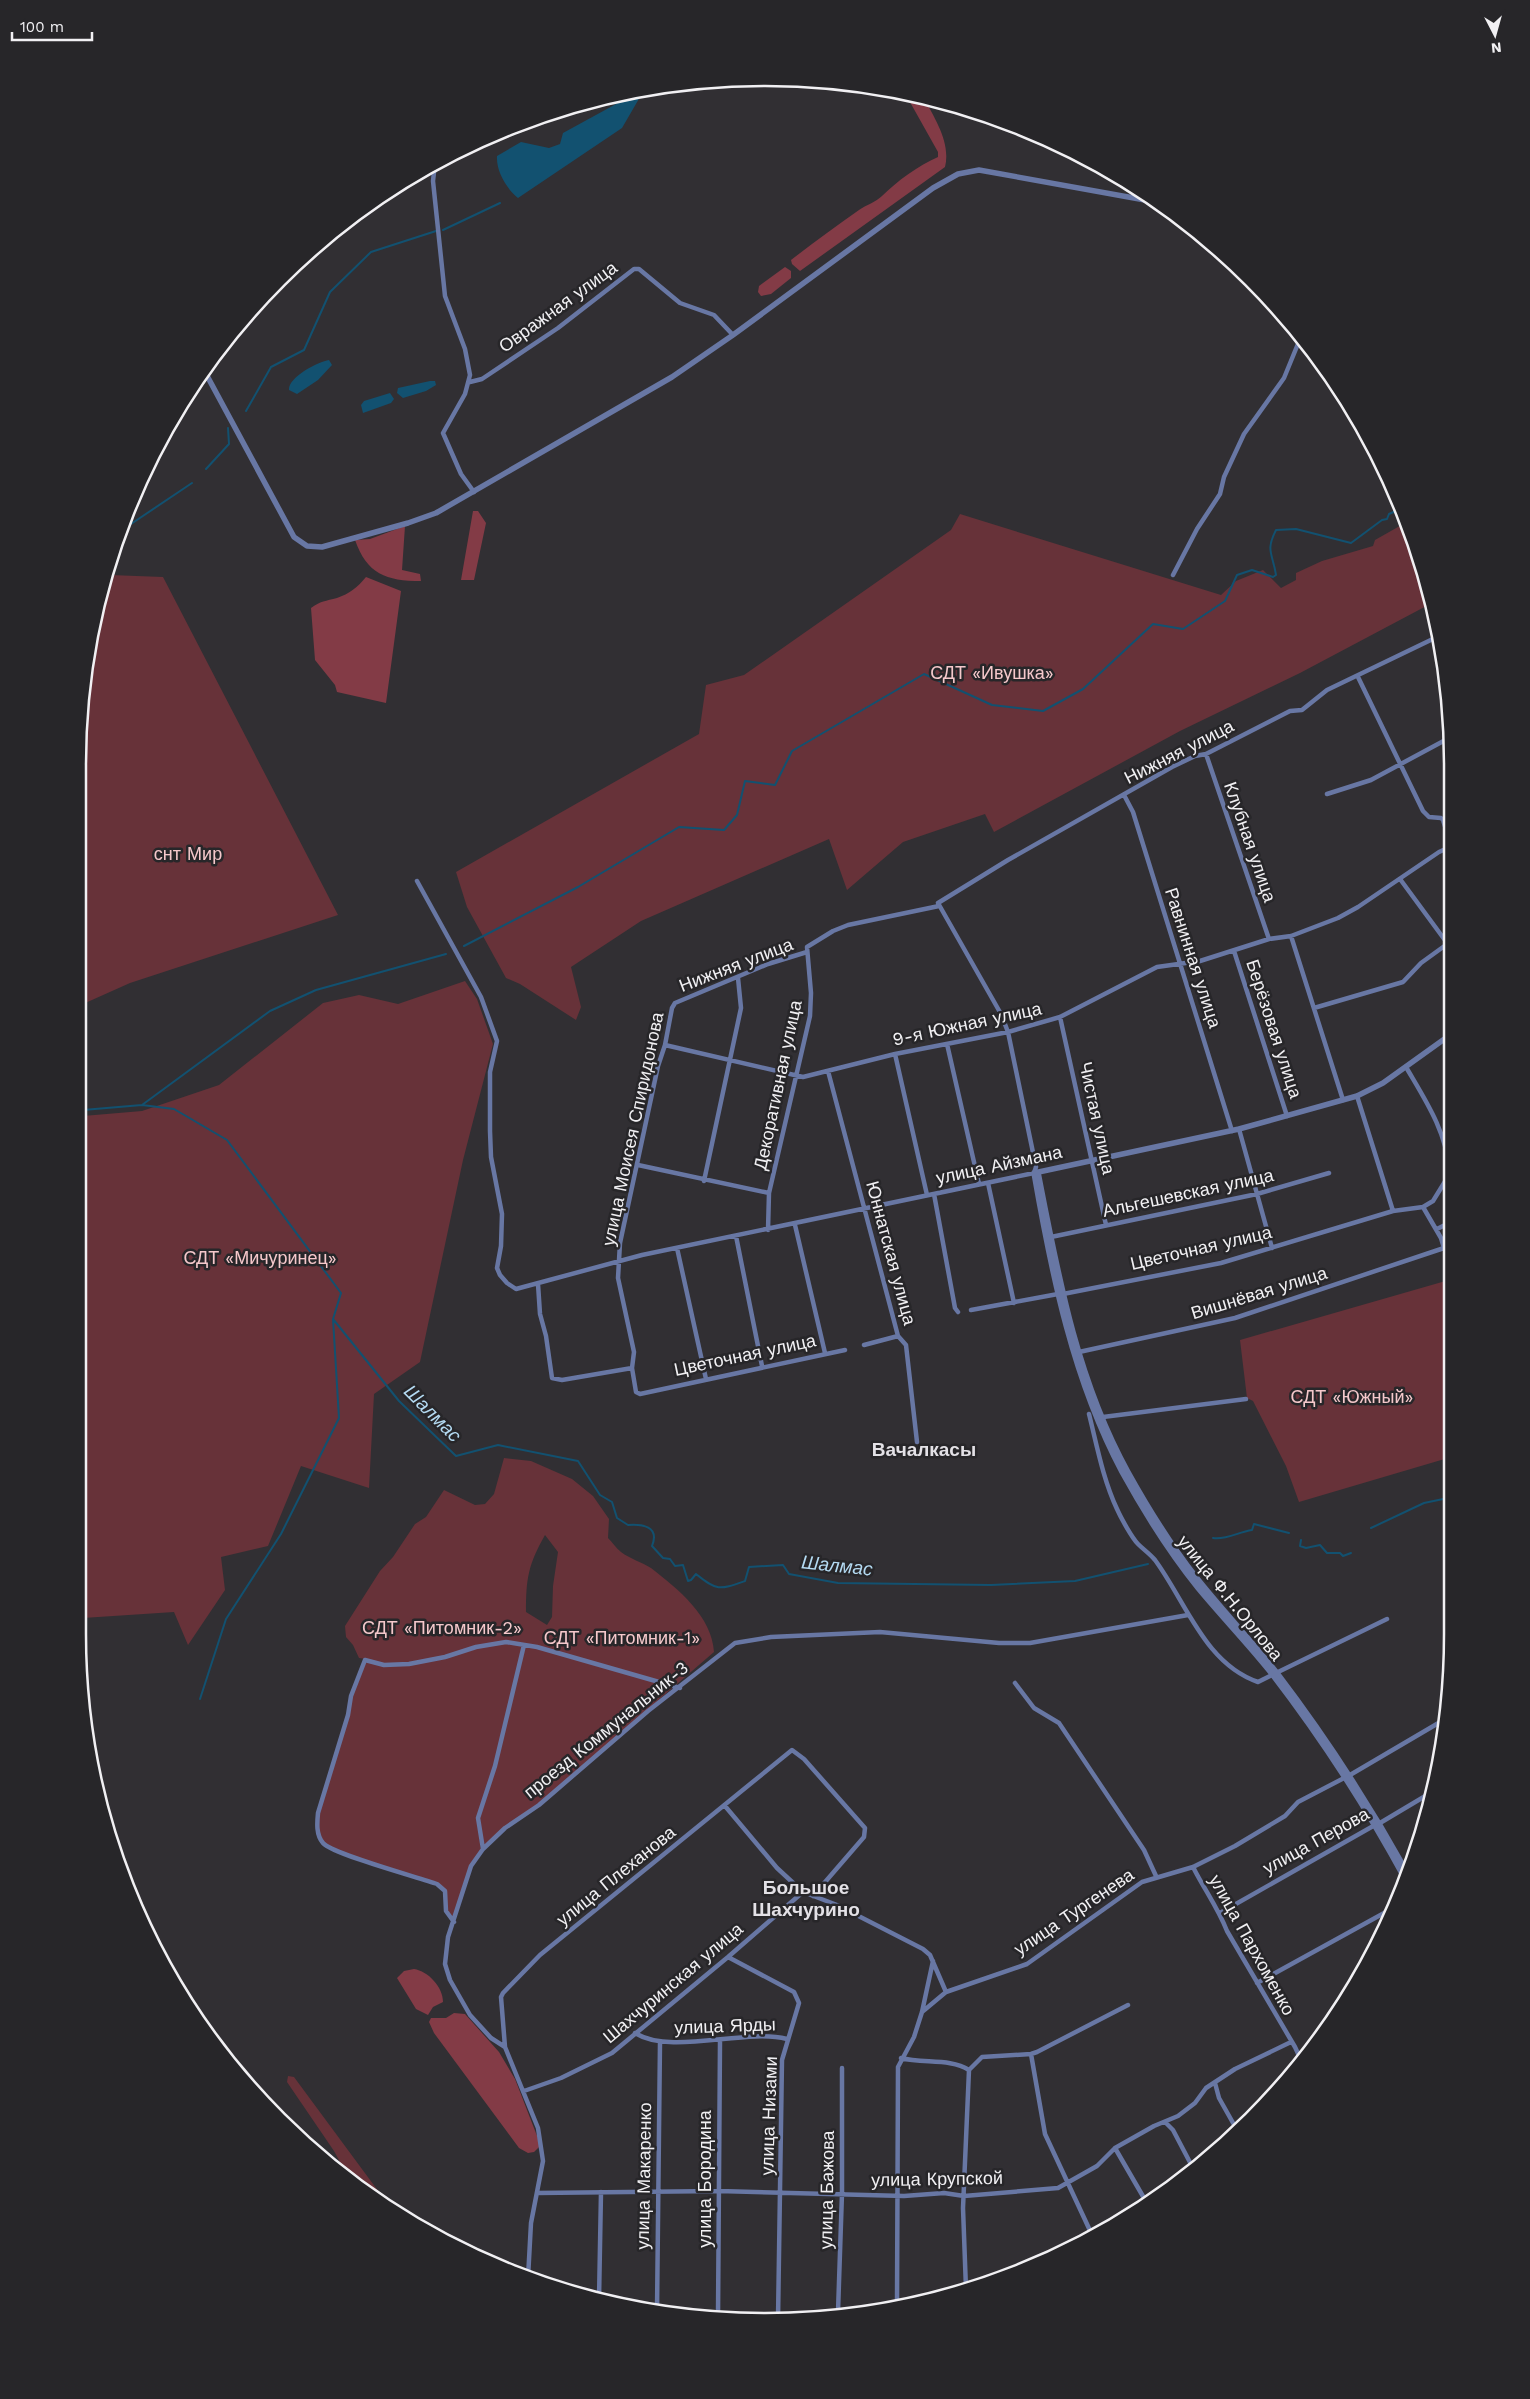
<svg xmlns="http://www.w3.org/2000/svg" width="1530" height="2399" viewBox="0 0 1530 2399" font-family="'Work Sans',sans-serif">
<style>
.green{fill:#673239;fill-rule:evenodd}
.forest{fill:#833b46}
.water{fill:#125170}
.lines{fill:none;stroke-linecap:round;stroke-linejoin:round}
.stream{stroke:#125170;stroke-width:2}
.minor{stroke:#6877a4;stroke-width:4.5}
.tertiary{stroke:#6877a4;stroke-width:5.5}
.labels{text-anchor:middle;stroke-width:5;stroke-linejoin:round;paint-order:stroke}
.street-label{font-size:18px;fill:#f1f0f3;stroke:#272629}
.park-label{font-size:18px;fill:#f5c8cb;stroke:#272629}
.water-label{font-size:19px;font-style:italic;fill:#b4daf2;stroke:#272629}
.neighbourhood-label{font-size:19px;font-weight:bold;fill:#e3e1e6;stroke:#272629}
.rim{fill:none;stroke:#f1f0f3;stroke-width:2.5}
</style>
<rect width="100%" height="100%" fill="#312f33"/>
<path class="green" d="M960,514l261,81 15,-14 27,-11 18,18 15,-8v-7l26,-12 51,-15 2,-6 30,-17 24,64 3,16 -132,70 -120,58 -186,101 -9,-18 -82,28 -56,48 -18,-51 -188,82 -70,46 10,40 -5,13 -56,-36 -14,-6 -39,-71 -11,-35 243,-138 7,-49 38,-10 207,-145z
M110,575l53,2 175,338 -208,68 -47,21v-328z
M465,981l12,18 16,45 -30,116 -43,202 -46,32 -5,94 -68,-22 -33,80 -47,11 4,33 -37,55 -14,-33 -91,6v-502l59,-5 77,-26 104,-82 36,-8 39,9z
M1449,1280l-1,178 -149,44 -13,-36 -33,-65 -6,-3 -7,-58z
M504,1458l27,3 41,18 21,17 16,23 -1,19c4,4 8,10 13,14 9,7 21,10 30,16 27,21 61,48 63,84l-177,153 -32,22 -22,21 -5,-30 18,-52 29,-118 -3,-1 -28,119 -17,52 4,32 -11,15 -16,53 -6,-7 -2,-20 -8,-8c-21,-7 -104,-29 -114,-40 -7,-8 -6,-21 -5,-30l30,-98 3,-19 14,-37 -7,-1 -6,-13 -7,-8 -1,-11 35,-55 13,-14 22,-33 11,-7 18,-27 31,15 10,-1 9,-10zM545,1535l13,17 -5,34 -1,31 -5,8 -21,-13c0,-33 2,-47 19,-77z
M288,2076l6,1 96,130 -39,-25 -17,-31 -47,-69z"/>
<path class="forest" d="M906,95l18,3c11,21 27,45 21,69l-145,104 -8,-7 -1,-4c22,-17 45,-34 68,-50 7,-5 17,-8 23,-14 14,-14 37,-31 56,-39v-5z
M785,267l6,4v7l-20,16 -10,2 -3,-4 1,-6z
M473,511h5l8,12 -12,57h-13z
M405,526l-3,44 18,4 1,7c-35,0 -54,-7 -66,-41l15,-1z
M366,577l35,14 -15,112 -49,-11 -2,-7 -20,-25 -4,-52c9,-7 15,-7 26,-10 12,-4 21,-11 29,-21z
M414,1969c14,2 29,18 29,33l-10,5 -5,8 -12,-6 -19,-31 7,-7z
M454,2013l11,1 34,38 16,27 24,62v6l-5,5 -6,1 -9,-5 -85,-115 -5,-11 2,-4h15z"/>
<path class="water" d="M640,97l-18,31 -104,70c-12,-10 -22,-27 -21,-42l24,-14 28,6 11,-4 3,-11 64,-35z
M329,360l3,5 -14,15 -21,14 -8,-4c-1,-13 29,-28 40,-30z
M430,381h5l1,4 -10,6 -23,7 -6,-5 1,-5z
M390,393l4,6 -3,4 -28,10 -2,-8 3,-4z"/>
<g class="lines">
<path class="stream" d="M638,98l18,-10
M443,230l57,-27
M246,411l25,-44 33,-17 26,-58 41,-40 65,-21
M206,469l23,-25 -1,-16
M122,530l70,-47
M464,946l114,-59 101,-60 45,3 13,-15 8,-34 30,4 17,-34 132,-77 68,31 51,6 40,-22 70,-65 30,5 42,-28 12,-26 15,-5 21,7 3,-2c-3,-21 -11,-24 0,-45l20,-1 55,14 31,-23 5,-1 2,-5 11,-5
M142,1105l32,4 53,31 114,153 -8,26 66,82 57,55 42,-11 80,16 22,34 12,7 5,16 11,7c14,-1 32,1 24,21l11,12 7,1 5,7 8,-1 5,16 3,-1 5,-6c21,17 23,16 49,7l4,-14 34,-2 6,9 49,9 153,2 84,-4 73,-17
M83,1110l59,-5 128,-94 46,-21 130,-36
M1371,1528l53,-25 24,-5
M1213,1538c14,2 25,-6 39,-8l2,-6 35,9
M1301,1540l-1,6 6,2 14,-3 7,8h13l3,3 8,-3
M200,1699l26,-80 55,-85 58,-116 -6,-99"/>
<path class="minor" d="M440,161l-6,11 -1,9 12,115 20,53 5,26 -5,19 -22,39 18,41 13,18
M470,382l12,-3 76,-51 76,-59h5l41,34 34,12 19,20
M1173,575l24,-46 23,-35 4,-17 20,-43 40,-56 16,-39
M1358,677l65,134 6,6 12,1 2,2 7,22
M1206,754l63,185
M1327,794l44,-14 80,-43
M1124,795l9,17 99,319
M1400,879l50,68
M417,881l64,116 16,44 -7,31v59l1,26 11,57 -1,32 -4,22 3,7 7,8 9,6 126,-34 392,-82 2,-6
M1291,936l52,164
M1234,951l53,165
M807,952l-39,12 -93,39 -3,5 -7,37 -7,21 -38,177 -2,35 16,74 -2,16 4,24 4,2 205,-44
M1314,1008l89,-26 18,-19 29,-21
M1060,1017l46,208
M947,1044l32,140
M665,1045l138,32 92,-23 113,-22 52,-15 97,-50 43,-6 69,-22 22,-3 47,-18 20,-11 81,-55 11,-5
M895,1054l32,141
M1406,1067c18,31 41,65 43,103
M828,1071l70,265 8,9 11,97
M1357,1096l36,115
M1239,1129l33,119
M638,1165l131,28
M1036,1167l-28,-135 -7,-18 -63,-111 70,-43 164,-93 23,-11 11,-2 84,-43 12,-1 25,-20 110,-53
M704,1181l37,-173 -3,-30
M988,1183l26,120
M934,1194l21,114 3,4
M1423,1207l18,31 3,10 5,2
M795,1225l30,128
M1437,1229l12,-6
M768,1230l1,-37 41,-177 1,-23 -4,-46 26,-16 15,-6 91,-19
M736,1236l26,130
M1051,1237l206,-43 72,-21
M677,1248l29,131
M538,1284l2,30 6,22 6,42 10,2 70,-12
M1063,1294l158,-31 172,-52 30,-4 10,-6 16,-26
M971,1310l87,-16
M864,1345l34,-9
M1079,1352l156,-34 209,-70
M1089,1414c8,32 14,65 28,95 4,9 15,29 21,35 6,6 12,10 17,16 31,42 50,104 103,122l14,-7
M1103,1417l143,-18
M1276,1673l111,-54
M1015,1683l19,25 25,15 85,127 12,26
M1350,1775l97,-57
M725,1806l52,62 26,24 34,13 86,44 7,6 16,37
M1380,1823l47,-28
M483,1849l-5,-31 17,-52 29,-121
M1193,1867c11,22 25,41 34,64l68,116 7,15
M1220,1913l155,-88
M454,1922l-8,-11 -1,-20 -8,-7c-20,-7 -105,-30 -114,-41 -7,-8 -6,-20 -5,-30l30,-98 3,-19 14,-36 19,5 25,-1 36,-7 31,-10 30,-5 31,5 143,41
M728,1957l66,35 5,11 -17,57 -4,260
M1257,1983l138,-76
M922,2012l24,-20 81,-28 115,-82 51,-15 42,-21 50,-30 13,-14 48,-25
M635,2033c37,23 109,-5 152,6
M505,2047l-4,-50 2,-4 37,-38 252,-205 12,9 61,69 -1,9 -51,59
M1031,2054l14,80 48,103
M901,2058c22,6 49,0 68,12
M1215,2083l4,15 18,32
M524,2091l37,-13 51,-25 116,-96 75,-65
M1165,2122l8,8 21,40
M1115,2148l33,57
M537,2193l182,-2 185,5 40,-3 20,3 94,-8 39,-22 18,-18 39,-22 24,-10 17,-13 11,-15 29,-19 56,-27
M528,2278l3,-55 12,-62 -5,-33 -33,-81 -14,-9 -21,-23 -20,-35 -5,-16 3,-27 23,-71 12,-17 22,-21 34,-23 109,-94 87,-68 36,-6 109,-5 119,11h31l158,-28
M966,2289l-3,-81 6,-138 13,-13 49,-3 6,-2 91,-47
M599,2300l2,-108
M897,2304l1,-237 16,-30 8,-25 11,-51
M657,2311l3,-269
M838,2312l4,-119v-125
M718,2317l2,-276"/>
<path class="tertiary" d="M205,372l89,165 13,9 15,1 86,-24 28,-10 236,-136 61,-42 200,-147 25,-14 21,-4 177,32
M1038,1172c20,103 39,208 90,300 20,36 43,73 68,105 26,33 55,63 81,96 48,63 91,129 130,199
M1405,1879c-39,-72 -83,-140 -133,-205 -23,-29 -50,-57 -74,-86 -29,-36 -54,-76 -76,-116 -49,-92 -70,-196 -88,-299l205,-44 118,-33 26,-13 67,-48"/>
</g>
<g class="labels">
<g class="street-label">
<text transform="translate(558 307) rotate(-36)" y="6">Овражная улица</text>
<text transform="translate(1179 752) rotate(-27)" y="6">Нижняя улица</text>
<text transform="translate(1250 842) rotate(71)" y="6">Клубная улица</text>
<text transform="translate(1193 958) rotate(72)" y="6">Равнинная улица</text>
<text transform="translate(736 965) rotate(-21)" y="6">Нижняя улица</text>
<text transform="translate(967 1024) rotate(-12)" y="6">9-я Южная улица</text>
<text transform="translate(1274 1029) rotate(72)" y="6">Берёзовая улица</text>
<text transform="translate(778 1085) rotate(-78)" y="6">Декоративная улица</text>
<text transform="translate(1097 1118) rotate(78)" y="6">Чистая улица</text>
<text transform="translate(633 1129) rotate(-78)" y="6">улица Моисея Спиридонова</text>
<text transform="translate(999 1165) rotate(-12)" y="6">улица Айзмана</text>
<text transform="translate(1188 1193) rotate(-12)" y="6">Альгешевская улица</text>
<text transform="translate(1201 1248) rotate(-13)" y="6">Цветочная улица</text>
<text transform="translate(891 1253) rotate(75)" y="6">Юннатская улица</text>
<text transform="translate(1259 1293) rotate(-17)" y="6">Вишнёвая улица</text>
<text transform="translate(745 1355) rotate(-12)" y="6">Цветочная улица</text>
<text transform="translate(1230 1598) rotate(51)" y="6">улица Ф.Н.Орлова</text>
<text transform="translate(606 1730) rotate(-39)" y="6">проезд Коммунальник-3</text>
<text transform="translate(1316 1841) rotate(-29)" y="6">улица Перова</text>
<text transform="translate(616 1876) rotate(-39)" y="6">улица Плеханова</text>
<text transform="translate(1074 1912) rotate(-34)" y="6">улица Тургенева</text>
<text transform="translate(1252 1945) rotate(61)" y="6">улица Пархоменко</text>
<text transform="translate(673 1983) rotate(-40)" y="6">Шахчуринская улица</text>
<text transform="translate(725 2026) rotate(-2)" y="6">улица Ярды</text>
<text transform="translate(769 2116) rotate(-88)" y="6">улица Низами</text>
<text transform="translate(644 2176) rotate(-89)" y="6">улица Макаренко</text>
<text transform="translate(705 2179) rotate(-90)" y="6">улица Бородина</text>
<text transform="translate(937 2179) rotate(-1)" y="6">улица Крупской</text>
<text transform="translate(827 2190) rotate(-89)" y="6">улица Бажова</text>
</g>
<g class="park-label">
<text x="992" y="679">СДТ «Ивушка»</text>
<text x="188" y="860">снт Мир</text>
<text x="260" y="1264">СДТ «Мичуринец»</text>
<text x="1352" y="1403">СДТ «Южный»</text>
<text x="442" y="1634">СДТ «Питомник-2»</text>
<text x="622" y="1644">СДТ «Питомник-1»</text>
</g>
<g class="water-label">
<text transform="translate(433 1413) rotate(45)" y="7">Шалмас</text>
<text transform="translate(837 1565) rotate(6)" y="7">Шалмас</text>
</g>
<g class="neighbourhood-label">
<text x="924" y="1456">Вачалкасы</text>
<text x="806" y="1894">Большое<tspan x="806" dy="22">Шахчурино</tspan></text>
</g>
</g>
<path d="M0 0H1530V2399H0ZM765 86H765A679 679 0 0 1 1444 765V1634A679 679 0 0 1 765 2313H765A679 679 0 0 1 86 1634V765A679 679 0 0 1 765 86Z" fill="#272629" fill-rule="evenodd"/>
<path class="rim" d="M765 86H765A679 679 0 0 1 1444 765V1634A679 679 0 0 1 765 2313H765A679 679 0 0 1 86 1634V765A679 679 0 0 1 765 86Z"/>
<g transform="translate(1495 35) rotate(174)" stroke="#272629" stroke-width="4" paint-order="stroke">
<path d="M0-4L9 19L0 12L-9 19Z" fill="#f1f0f3"/>
<text y="-8" font-size="14" font-weight="bold" text-anchor="middle" fill="#f1f0f3">N</text>
</g>
<path d="M12 32v8h80v-8" fill="none" stroke="#f1f0f3" stroke-width="2.5"/>
<text x="20" y="32" font-size="15" fill="#f1f0f3" stroke="#272629" stroke-width="4" paint-order="stroke">100 m</text>
</svg>
